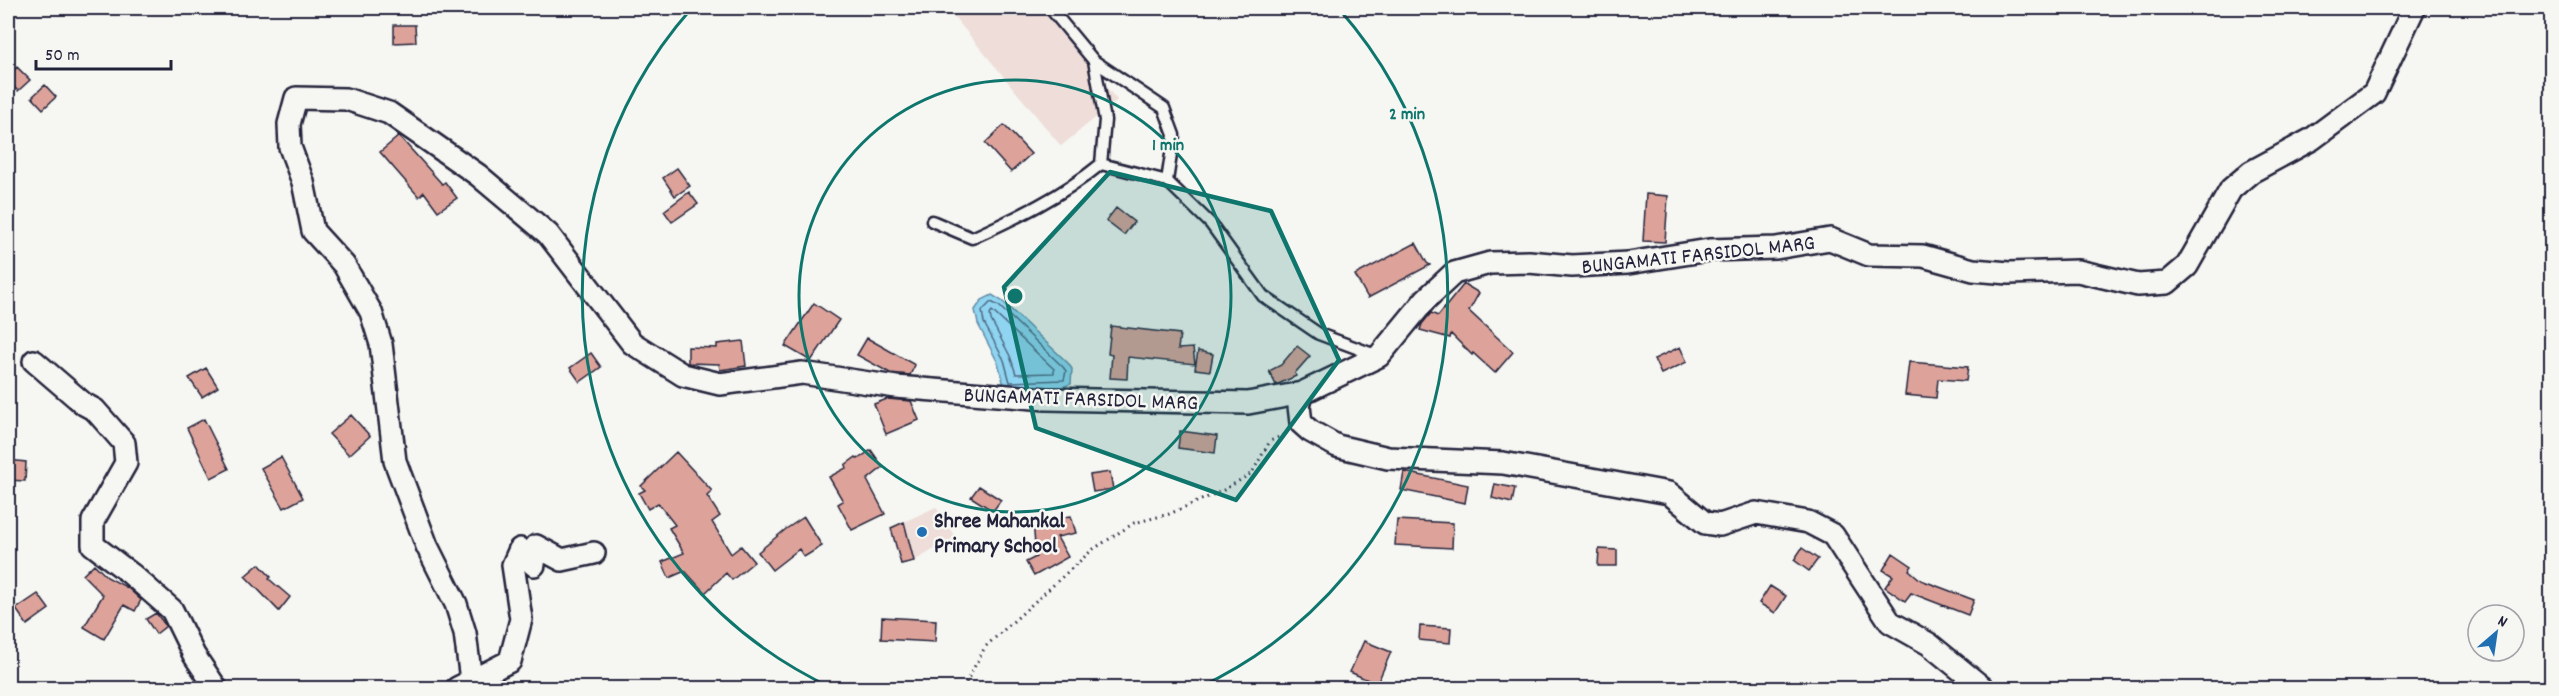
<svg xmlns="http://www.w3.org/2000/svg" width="2559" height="696" viewBox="0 0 2559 696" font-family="Dekko,sans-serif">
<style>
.built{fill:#eeddd8}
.water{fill:#8fd4f0;stroke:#638da8;stroke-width:1.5}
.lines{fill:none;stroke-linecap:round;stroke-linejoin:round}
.shore{stroke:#4e6983;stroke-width:1.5}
.building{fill:#dda39a;stroke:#22223b;stroke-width:1.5}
.lane-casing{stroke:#22223b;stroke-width:15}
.street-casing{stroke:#22223b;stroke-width:26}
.path{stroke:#22223b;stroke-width:3;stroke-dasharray:1.5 4.5;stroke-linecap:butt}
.lane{stroke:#f6f6f2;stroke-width:10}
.street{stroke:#f6f6f2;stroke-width:21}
.marked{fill:#0f766e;fill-opacity:0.2;stroke:#0f766e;stroke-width:4.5;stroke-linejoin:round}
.ring{fill:none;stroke:#0f766e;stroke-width:3}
.poi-dot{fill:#1f6fb2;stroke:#f6f6f2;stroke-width:2}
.labels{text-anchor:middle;stroke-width:5;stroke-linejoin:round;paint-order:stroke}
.street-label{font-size:22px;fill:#22223b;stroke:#f6f6f2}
.poi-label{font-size:22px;font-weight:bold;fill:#22223b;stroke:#f6f6f2;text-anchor:start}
.centre{fill:#0f766e;stroke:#f6f6f2;stroke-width:3}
.ring-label{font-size:18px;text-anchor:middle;font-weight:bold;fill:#0f766e;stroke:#f6f6f2;stroke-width:5;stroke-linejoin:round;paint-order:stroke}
</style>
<rect width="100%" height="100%" fill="#f6f6f2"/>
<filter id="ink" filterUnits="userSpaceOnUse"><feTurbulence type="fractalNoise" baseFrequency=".0167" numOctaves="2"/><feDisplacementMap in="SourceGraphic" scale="12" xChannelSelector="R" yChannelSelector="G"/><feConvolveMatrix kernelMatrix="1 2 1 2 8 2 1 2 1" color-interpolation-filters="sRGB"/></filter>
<g filter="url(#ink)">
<path class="built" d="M947,8h93l77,92 -56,46z
M936,507l19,30 -41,24 -13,3 -10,-36z"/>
<path class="water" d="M992,295l10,6 66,62 4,6 -1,15 -9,3 -57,2 -7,-26 -20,-39 -3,-14 7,-10z"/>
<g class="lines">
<path class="shore" d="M991,302l8,4 64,61 3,4 -2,9 -54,2 -6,-22 -20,-37 -2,-12z
M992,311l62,58v4l-38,1 -6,-18 -19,-36 -1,-6z"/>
</g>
<path class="building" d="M394,25h21l1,17 -22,1z
M17,67l13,13 -12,11 -10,-10v-5z
M45,85l11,12 -13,12 -11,-12z
M1004,125l27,29 -20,18 -26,-29z
M399,136l43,48 3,-2 12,16 -19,13 -14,-19 -5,5 -39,-45z
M677,168l13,18 -15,10 -12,-18z
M689,192l9,12 -26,18 -8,-11z
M1646,194l22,2 -3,46 -22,-1z
M1116,208l18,14 -10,13 -18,-14z
M1416,243l11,20 3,2 -62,33 -13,-23z
M1464,284l15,9 -10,18 44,41 -18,21 -22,-20 -1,2 -21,-21 -1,4 -30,-8 2,-6 9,-11 7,3z
M814,303l25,17 -28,41 -26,-15z
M1111,326l69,8 -2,15 15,-1 2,16 -67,-7 -1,22 -17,-1 2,-23 -4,-1z
M867,338l48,27 -5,10 -20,-2 -33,-18z
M743,341l3,25 -26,4 -1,-6 -31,-1v-16l29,1v-4z
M1297,346l13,10 -15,17 1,3 -20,9 -7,-14 12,-6z
M1680,347l7,15 -26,12 -7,-15z
M1198,351l15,3 -3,17 -15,-2z
M591,353l10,14 -21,15 -10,-14z
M1909,362l59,5 -2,14 -28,-2 -2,19 -31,-3z
M206,368l12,19 -16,10 -13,-19z
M887,399l24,2 8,19 -33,14 -12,-30z
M351,415l19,21 -21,19 -20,-21z
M204,419l25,50 -18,9 -24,-50z
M1180,431l37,5 -2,17 -37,-5z
M871,450l12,17 -16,13 18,34 -33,16 -14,-26 5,-3 -14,-24 17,-9 -1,-3 11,-8 2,2z
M676,452l36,39 -5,5 13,20 -8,6 19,32 10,-8 13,16 -22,18 -6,-7 -21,20 -20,-22 -16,7 -7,-16 22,-9 -15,-25 6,-3 -17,-22 -10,6 -9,-16 6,-3 -4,-4z
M281,457l22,41 -19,10 -23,-40z
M8,460l18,2 -1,19 -17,-1z
M1110,472l3,17 -20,3 -3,-17z
M1404,472l64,13 -3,18 -64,-13z
M1495,484l20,4 -3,15 -20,-5z
M979,486l22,14 -8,11 -22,-14z
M1071,516l5,17 -19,4 11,20 -34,19 -8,-14 10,-5 -3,-36z
M804,517l18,29 -18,11 -5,-8 -27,21 -14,-18 28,-23z
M1397,520l56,3 -1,25 -57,-3z
M904,522l10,39 -13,3 -10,-36z
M1802,548l16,11 -9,12 -15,-11z
M1599,549l18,1v16h-19z
M1893,553l19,13 -3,4 12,10 53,20 -6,15 -57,-22 -6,8 -20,-14 8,-11 -10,-6z
M94,564l13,13 21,11 13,12 -6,11 -11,-6 -20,34 -20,-12 19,-32 -20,-20z
M259,564l12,13 -2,2 21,18 -11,14 -34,-35z
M1770,586l16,10 -11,17 -16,-10z
M38,594l11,15 -22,16 -11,-16z
M156,613l10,13 -10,8 -10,-15z
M882,617l54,3 -1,22 -54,-3z
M1420,626l31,2 -1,15 -31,-3z
M1364,641l27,11 -14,32 -27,-12z"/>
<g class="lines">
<g class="lane-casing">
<path id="lane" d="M1050,8l44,53 70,47 10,27 -7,46 44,43 52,72 56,38 59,22
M1094,61l11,59 -4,44
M932,221l40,17c46,-21 90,-42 129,-74l66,17"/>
</g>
<g class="street-casing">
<path id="street" d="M34,361l50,43 11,6 29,33 2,20 -33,58v24l38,29 41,36 22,45 22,33
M1302,393l-3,13 2,17 9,8 27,15 51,12 115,5 166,30 36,30 15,2 36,-12 52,9 25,13 57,87 39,22 54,44
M457,688l53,-27 11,-42 -8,-54 7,-16 14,16 2,-19 26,14 32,-7
M472,688l-7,-55 -9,-29 -29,-58 -32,-85 -14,-117 -10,-32 -27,-47 -31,-34 -10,-49 -13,-35 -1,-23 7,-26 50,1 43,14 89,62 70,59 84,109 51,32 37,9 82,-11 94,14 150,12 202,4 54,-10 77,-37 47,-57 28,-26 36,-10 39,-1 43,4 56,-3 81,-13 67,-2 54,-9 39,16 54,1 50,14 36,3 69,-2 60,14 29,-2 20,-17 44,-77 20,-17 61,-33 62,-46 40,-85"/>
</g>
<path class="path" d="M963,688l22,-41 107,-97 42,-27 35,-9 53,-23 30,-18 18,-32 16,-7"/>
<use href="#lane" class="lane"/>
<use href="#street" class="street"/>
</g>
</g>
<path class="marked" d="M1110,172l161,39 68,149 -103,140 -200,-72 -32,-141z"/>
<g class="ring">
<circle cx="1015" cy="296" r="216"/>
<path d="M832 688A433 433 0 0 1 691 9M1339 9A433 433 0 0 1 1198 688"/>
</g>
<circle class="poi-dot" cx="922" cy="532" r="6"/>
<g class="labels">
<g class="street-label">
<text transform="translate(1698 253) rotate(-6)" y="8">BUNGAMATI FARSIDOL MARG</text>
<text transform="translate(1081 397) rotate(2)" y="8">BUNGAMATI FARSIDOL MARG</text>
</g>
<g class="poi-label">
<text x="934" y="527">Shree Mahankal<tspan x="934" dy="25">Primary School</tspan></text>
</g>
</g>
<circle cx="1015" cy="296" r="9" class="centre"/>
<g class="ring-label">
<text x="1407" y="119">2 min</text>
<text x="1168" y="150">1 min</text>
</g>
<rect width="2559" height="696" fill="none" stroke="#f6f6f2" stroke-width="30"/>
<rect x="15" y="15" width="2529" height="666" fill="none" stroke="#22223b" stroke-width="2" filter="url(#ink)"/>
<g transform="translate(2496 633) rotate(29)"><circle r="28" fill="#f6f6f2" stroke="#a1a1a9" stroke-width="1.5"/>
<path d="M0-4.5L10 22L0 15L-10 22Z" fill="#1f6fb2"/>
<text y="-9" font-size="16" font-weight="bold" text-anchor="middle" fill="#22223b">N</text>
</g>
<path d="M36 60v9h135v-9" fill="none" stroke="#22223b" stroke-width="3"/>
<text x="45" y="60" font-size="18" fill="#22223b" stroke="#f6f6f2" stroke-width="4.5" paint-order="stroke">50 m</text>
</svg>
